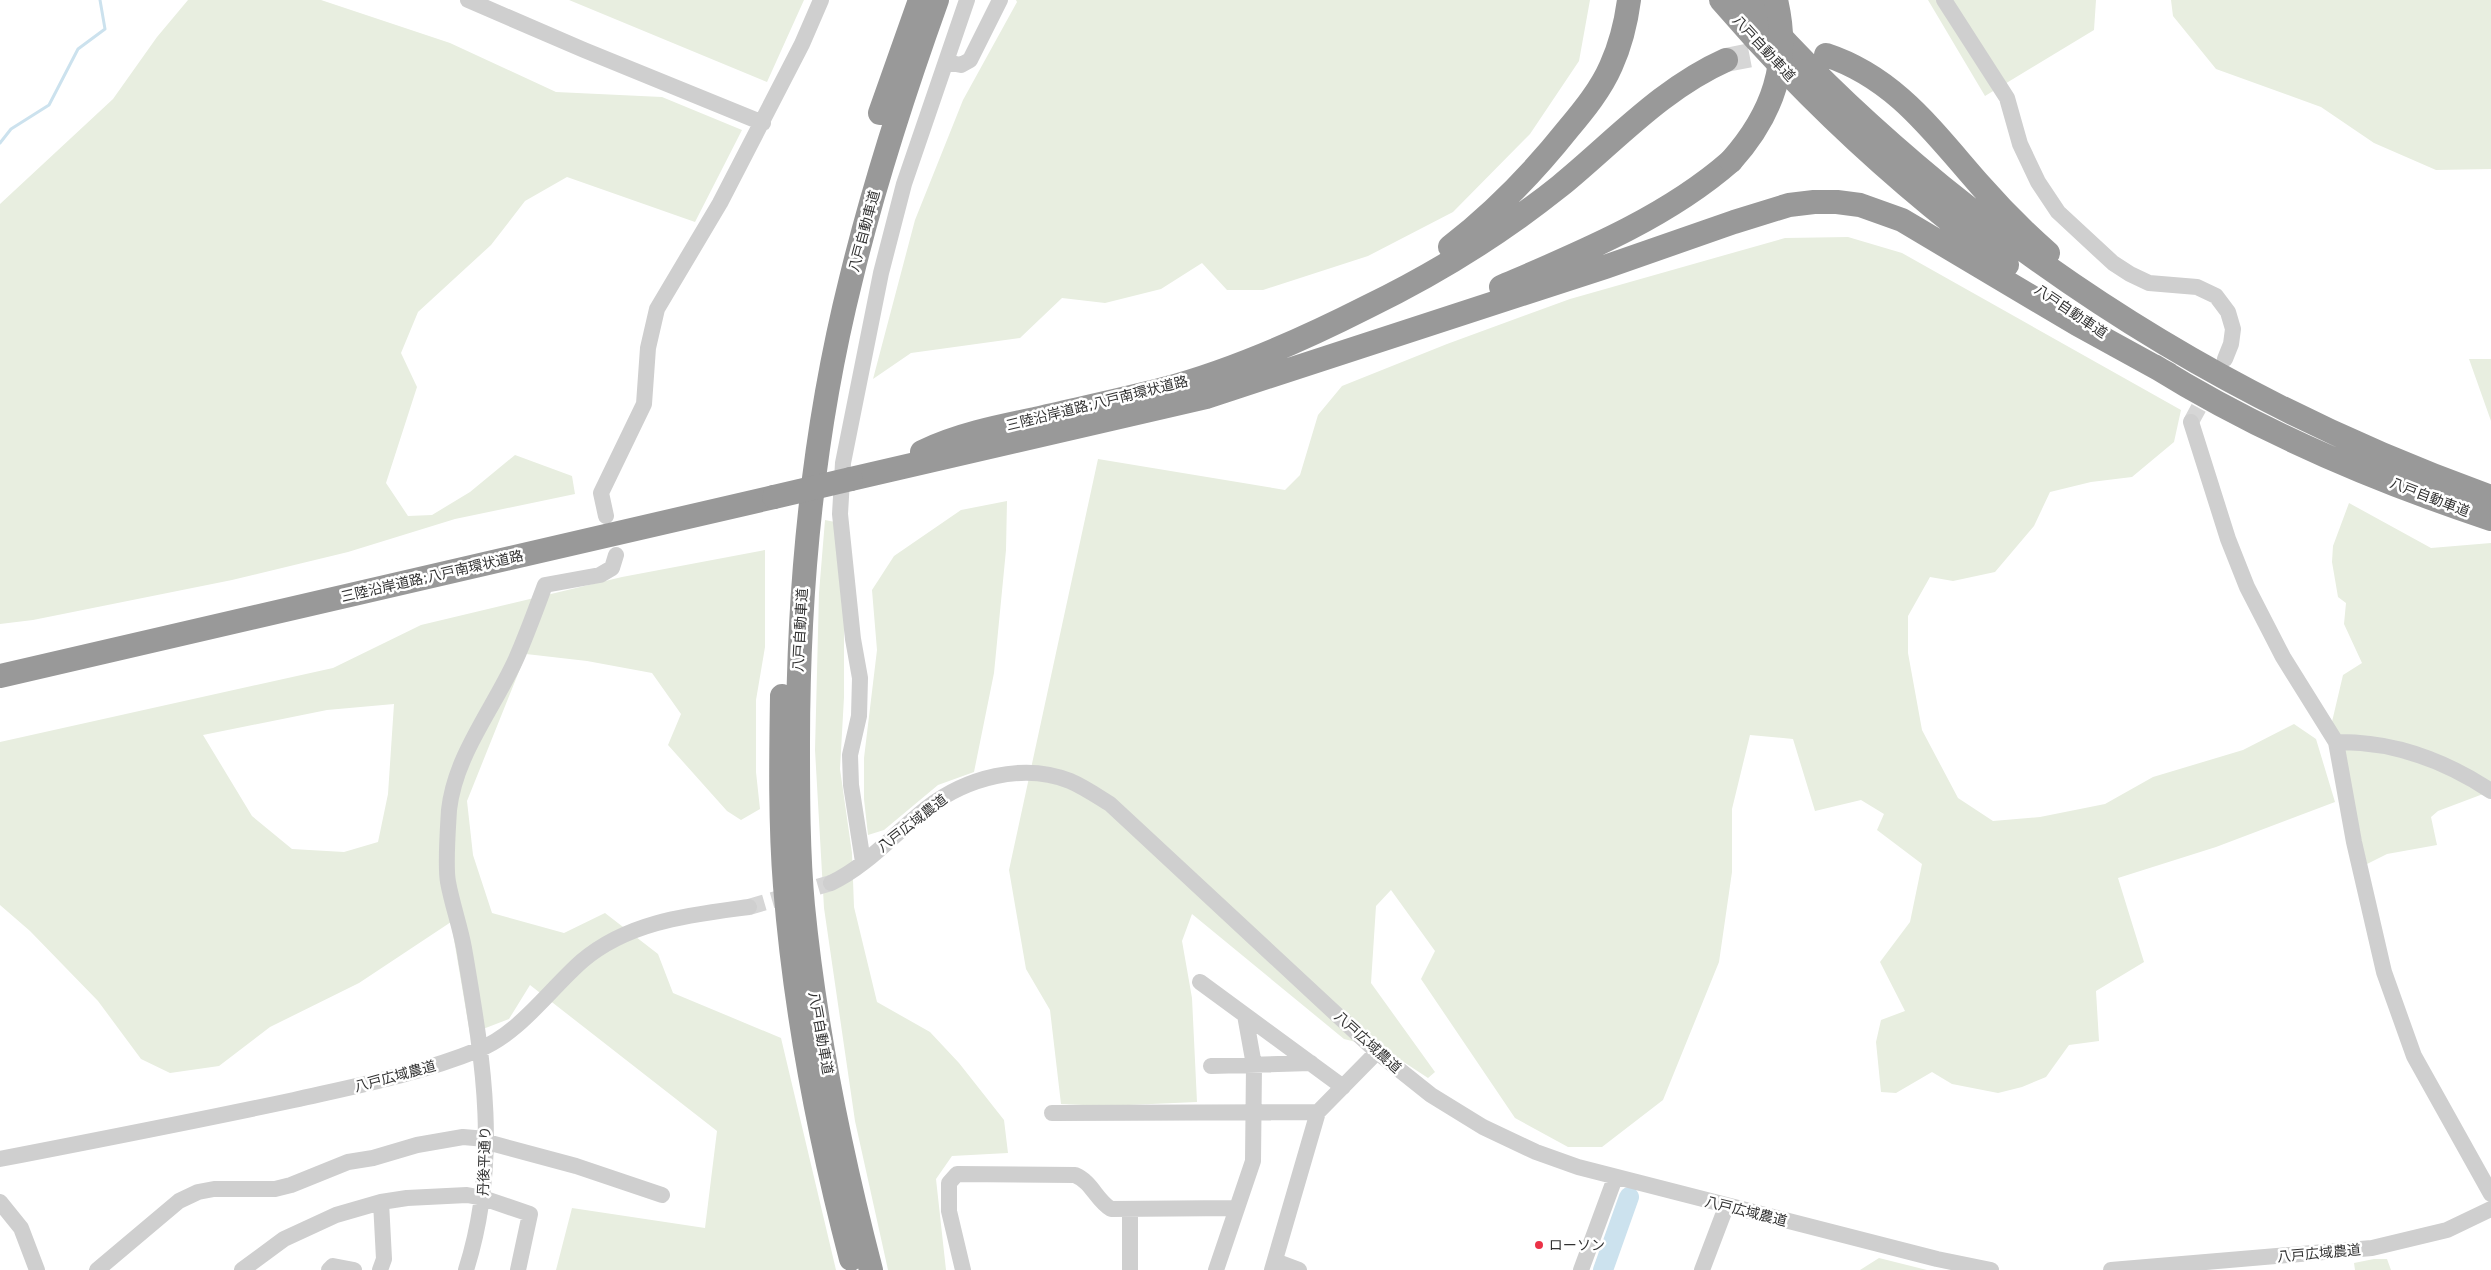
<svg xmlns="http://www.w3.org/2000/svg" width="2491" height="1270" viewBox="0 0 2491 1270" font-family="'DejaVu Sans','Noto Sans JP',sans-serif">
<style>
.green{fill:#e8eee0;fill-rule:evenodd}
.lines{fill:none;stroke-linecap:round;stroke-linejoin:round}
.stream{stroke:#cce2ee;stroke-width:3}
.river{stroke:#cce2ee;stroke-width:20}
.minor-tunnel{stroke:#d6d6d6;stroke-width:16;stroke-dasharray:16 8;stroke-linecap:butt}
.highway-tunnel{stroke:#d6d6d6;stroke-width:24;stroke-dasharray:24 12;stroke-linecap:butt}
.minor{stroke:#cfcfcf;stroke-width:16}
.highway{stroke:#999;stroke-width:24}
.highway-bridge{stroke:#999;stroke-width:24}
.poi-dot{fill:#eb3247;stroke:#fff;stroke-width:2}
.labels{text-anchor:middle;stroke-width:5;stroke-linejoin:round;paint-order:stroke}
.street-label{font-size:14px;fill:#323232;stroke:#fff}
.poi-label{font-size:14px;fill:#323232;stroke:#fff;text-anchor:start}
</style>
<rect width="100%" height="100%" fill="#fff"/>
<path class="green" d="M188,0h133l129,43 106,49 106,5 80,33 -47,92 -128,-45 -42,24 -34,44 -73,67 -17,41 16,34 -31,96 22,33 24,-1 38,-23 45,-37 57,21 3,18 -120,25 -107,33 -116,28 -199,40 -33,4v-420l113,-105 44,-62z
M569,0h235l-37,82z
M1016,0h574l-11,61 -49,73 -77,78 -85,44 -105,34h-36l-25,-27 -41,26 -56,14 -43,-5 -42,40 -109,15 -38,26 42,-159 48,-120 54,-98z
M1928,0h168l-2,30 -109,66z
M2171,0h320v169l-55,1 -62,-27 -53,-36 -105,-38 -43,-53z
M1848,237l54,16 279,157 -7,32 -42,35 -41,5 -41,10 -16,34 -39,46 -42,9 -23,-4 -22,39v37l14,77 36,68 35,23 47,-4 65,-13 48,-27 90,-27 51,-26 22,15 19,63 -119,45 -98,31 26,84 -48,29 3,50 -30,4 -23,32 -24,10 -24,6 -46,-9 -20,-12 -36,21 -15,-1 -5,-50 5,-22 24,-9 -25,-49 30,-40 12,-58 -45,-34 7,-16 -23,-14 -46,11 -22,-72 -43,-4 -18,74v63l-13,90 -56,138 -61,47h-34l-53,-29 -94,-139 14,-28 -44,-61 -15,16 -5,77 64,89 -7,6 -44,-29 -40,-10 -152,-125 -10,27 10,57 5,104 -91,4 -45,-2 -11,-94 -24,-41 -17,-99 89,-411 187,31 15,-15 18,-60 24,-29 105,-42 123,-45 215,-61z
M2469,359h22v62z
M1007,501l-1,49 -12,123 -20,99 -36,13 -54,45 -16,5 -4,-36v-41l13,-108 -5,-60 22,-34 67,-46z
M2349,503l82,45 60,-5v248l-53,20 -7,6 6,28 -50,9 -20,10 -36,-138 12,-51 19,-12 -18,-39 2,-21 -8,-6 -6,-35 1,-16z
M825,520l10,2 9,101v74l-4,72 12,84 2,54 23,95 53,30 29,31 45,57 4,33 -56,3 -16,23 10,91h-58l-33,-149 -31,-213 -9,-158 4,-157z
M765,550v97l-9,53v72l4,37 -19,11 -14,-9 -59,-66 13,-31 -29,-41 -65,-12 -61,-7 -59,147 6,54 19,58 72,20 41,-20 53,41 15,39 108,45 55,232h-280l16,-62 133,20 12,-97 -187,-146 -21,34 -39,15 -19,-112 -92,61 -89,44 -51,39 -49,7 -29,-14 -43,-58 -68,-70 -30,-26v-163l333,-74 88,-43 201,-48zM394,704l-6,90 -10,48 -34,10 -52,-3 -40,-33 -49,-81 124,-25z
M1879,1258l48,12h-67z
M2374,1259h13l4,11h-36l-1,-7z"/>
<g class="lines">
<path class="stream" d="M0,143l11,-14 38,-24 29,-56 27,-20 -5,-29"/>
<path class="river" d="M1603,1270l26,-73"/>
<path class="minor-tunnel" d="M2191,422l31,-57
M749,907l82,-24"/>
<path class="highway-tunnel" d="M1726,60l46,-9h14"/>
<path class="minor" d="M468,0l116,50 179,73
M1944,0l63,98 13,46 18,38 20,30 55,51 17,11 19,9 48,4 19,9 12,16 5,17 -2,15 -6,15
M946,62l15,3 9,-5 30,-60
M2191,422l37,117 19,48 36,70 53,85 18,100 30,130 30,84 77,138
M606,516l-5,-23 43,-89 4,-56 9,-39 63,-106 82,-159 19,-44
M2336,742c57,-1 108,18 155,49
M863,862l-12,-77 -1,-30 9,-39 1,-38 -7,-39 -13,-125 3,-51 38,-190 23,-89 63,-184
M831,883c36,-17 64,-50 96,-75 39,-30 96,-46 143,-27 14,6 27,15 40,23l267,248 54,43 52,32 53,25 42,15 359,92 54,11
M1200,982l143,105
M1211,1066l100,-3
M1052,1113l266,-1
M487,1142l89,24 86,29
M0,1159c98,-19 196,-38 294,-59 62,-14 125,-26 184,-50 42,-17 71,-60 104,-89 47,-40 108,-46 167,-54
M0,1202l21,26 16,42
M1130,1209v61
M1275,1261l24,9
M97,1270l82,-69 19,-9 16,-3h61l16,-4 57,-23 25,-4 44,-13 46,-8 23,2
M242,1270l42,-31 52,-24 45,-13 26,-4 60,-3 16,3 47,16 -12,56
M329,1270l4,-4 21,4
M380,1270l4,-11 -3,-57
M466,1270c35,-111 17,-210 -2,-322 -4,-22 -12,-44 -16,-66 -3,-17 0,-54 1,-72 6,-55 45,-102 67,-151 11,-25 20,-50 29,-74l55,-10 12,-7 4,-13
M963,1270l-14,-59v-28l8,-9 118,1c17,7 21,25 36,34l126,-1
M1216,1270l37,-109 1,-96 -9,-50
M1272,1270l46,-158 59,-60
M1581,1270l34,-92
M1702,1270l24,-63
M2111,1270l261,-22 75,-18 44,-21"/>
<path class="highway" d="M1721,0c85,99 181,188 286,265
M1748,0c58,68 124,129 193,186 166,136 348,239 550,311
M1826,55c70,23 108,78 155,131 21,24 43,46 67,67
M880,113l40,-113
M1450,247c45,-35 83,-74 118,-118 16,-19 33,-40 43,-63 10,-22 15,-43 18,-66
M1501,287c79,-34 165,-69 230,-126
M2154,366c103,64 222,115 337,153
M922,452c35,-17 74,-25 113,-33 43,-10 86,-19 129,-30 71,-19 138,-49 203,-82 68,-33 133,-73 193,-121 54,-44 101,-97 166,-126
M851,479l355,-82 399,-130 129,-45 55,-17 25,-3h23l23,3 42,15 175,104 91,50
M0,676l774,-179
M782,696c-1,63 -2,127 3,190 10,125 34,251 66,373
M871,1270c-31,-119 -56,-242 -68,-364 -5,-54 -5,-109 -5,-163 0,-156 15,-312 53,-464 23,-95 53,-187 86,-279"/>
<path class="highway-bridge" d="M1731,161c42,-47 60,-98 45,-161
M774,497l77,-18"/>
</g>
<circle class="poi-dot" cx="1539" cy="1245" r="5"/>
<g class="labels">
<g class="street-label">
<text transform="translate(1764 48) rotate(47)" y="5">八戸自動車道</text>
<text transform="translate(864 231) rotate(-75)" y="5">八戸自動車道</text>
<text transform="translate(2071 311) rotate(34)" y="5">八戸自動車道</text>
<text transform="translate(1097 403) rotate(-14)" y="5">三陸沿岸道路;八戸南環状道路</text>
<text transform="translate(2430 497) rotate(21)" y="5">八戸自動車道</text>
<text transform="translate(432 576) rotate(-13)" y="5">三陸沿岸道路;八戸南環状道路</text>
<text transform="translate(800 630) rotate(-87)" y="5">八戸自動車道</text>
<text transform="translate(912 823) rotate(-38)" y="5">八戸広域農道</text>
<text transform="translate(821 1033) rotate(80)" y="5">八戸自動車道</text>
<text transform="translate(1368 1042) rotate(42)" y="5">八戸広域農道</text>
<text transform="translate(395 1076) rotate(-15)" y="5">八戸広域農道</text>
<text transform="translate(484 1161) rotate(-88)" y="5">丹後平通り</text>
<text transform="translate(1746 1211) rotate(14)" y="5">八戸広域農道</text>
<text transform="translate(2319 1253) rotate(-5)" y="5">八戸広域農道</text>
</g>
<g class="poi-label">
<text x="1549" y="1250">ローソン</text>
</g>
</g>
</svg>
